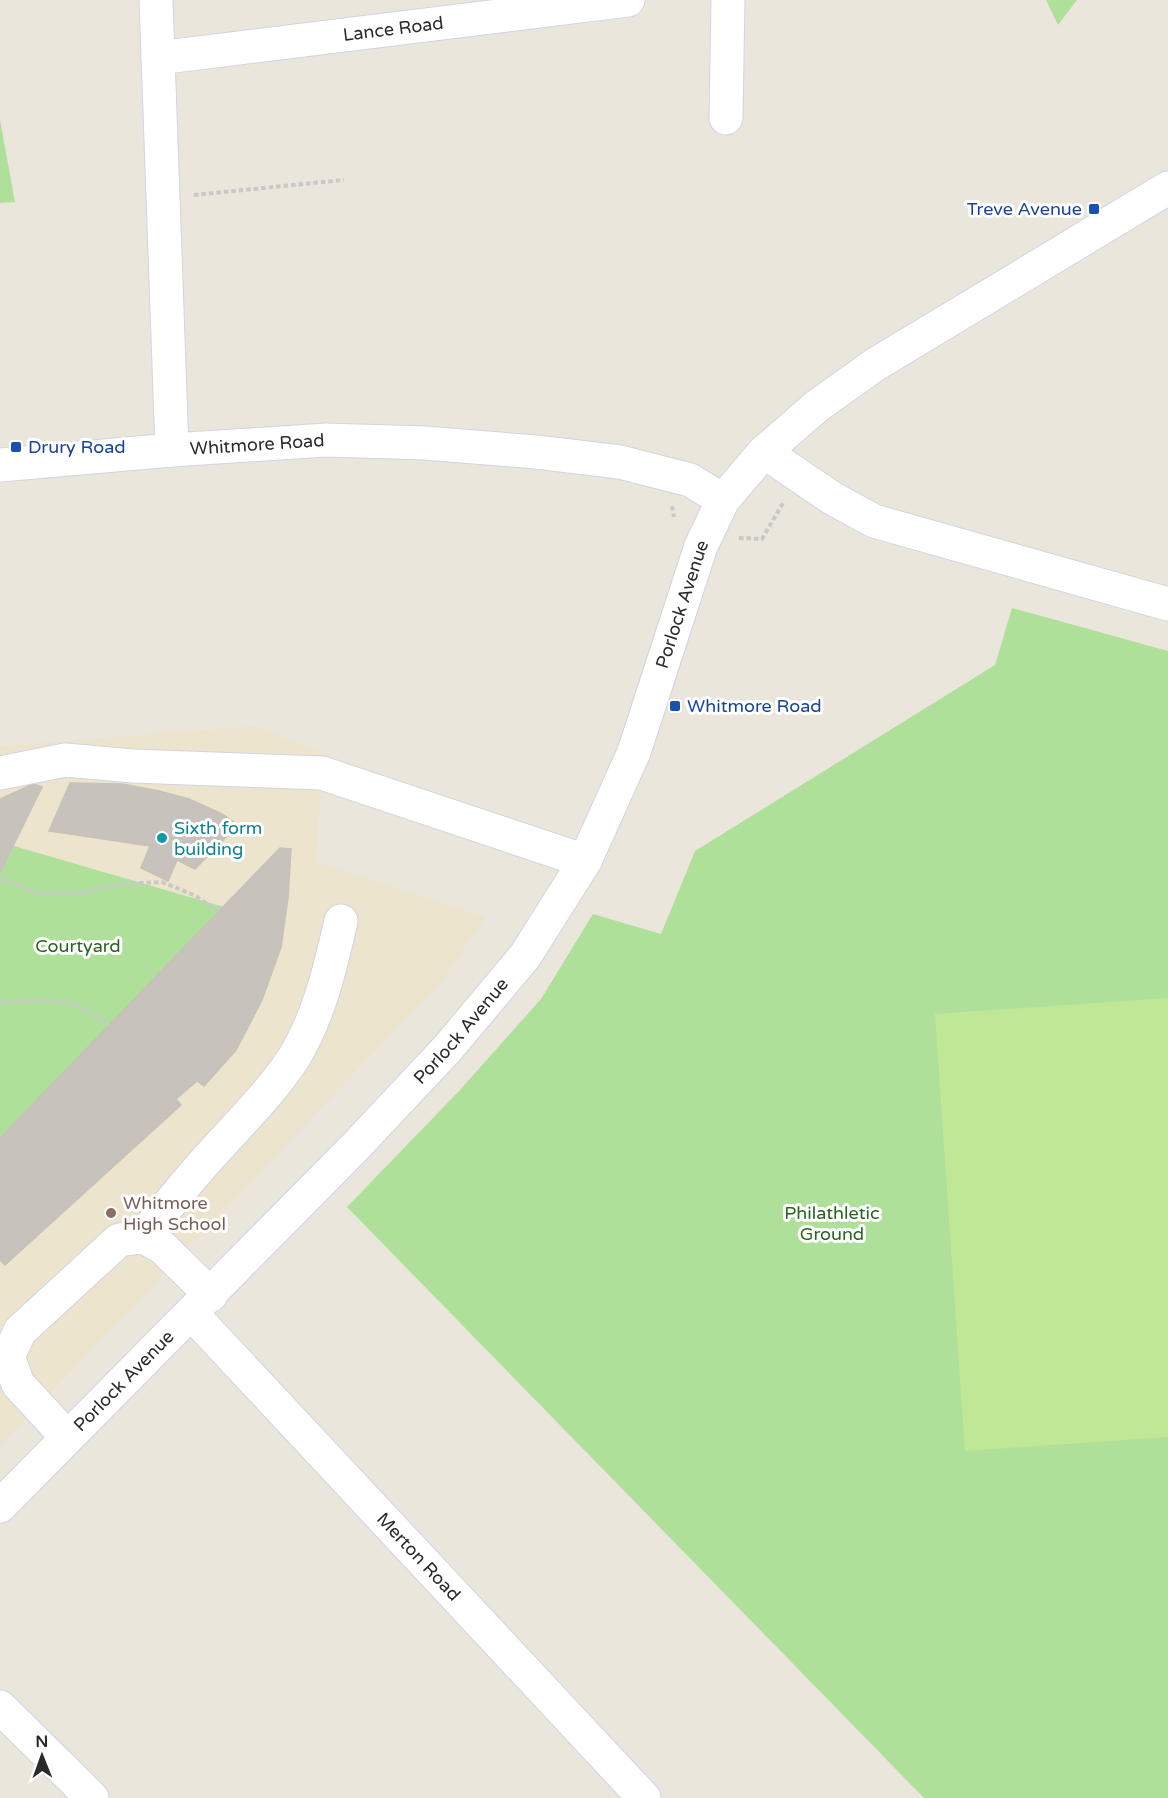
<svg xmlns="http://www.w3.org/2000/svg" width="1168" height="1798" viewBox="0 0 1168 1798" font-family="'Varela Round',sans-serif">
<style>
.education{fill:#ece4cc}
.green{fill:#aee09a}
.pitch{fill:#c0e796}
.building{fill:#c7c2bc;stroke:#c7c2b6;stroke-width:1.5}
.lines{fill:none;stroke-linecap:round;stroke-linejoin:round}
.minor-casing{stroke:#d1d4e2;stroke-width:35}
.path{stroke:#c8c8c8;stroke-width:4;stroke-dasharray:4.5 3;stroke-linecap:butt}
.minor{stroke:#fff;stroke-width:33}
.transit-dot{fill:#1a4fb4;stroke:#fff;stroke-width:2}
.culture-dot{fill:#0f9aa8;stroke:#fff;stroke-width:2}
.education-dot{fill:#8d6e63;stroke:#fff;stroke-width:2}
.labels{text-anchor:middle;stroke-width:6;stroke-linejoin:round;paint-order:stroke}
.street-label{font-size:18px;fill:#2a2a2a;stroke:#fff}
.transit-label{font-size:18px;fill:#164399;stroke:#fff;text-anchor:start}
.culture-label{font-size:18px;fill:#0d838f;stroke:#fff;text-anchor:start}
.park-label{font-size:18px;fill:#27641d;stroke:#fff}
.education-label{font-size:18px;fill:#785e54;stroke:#fff;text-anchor:start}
</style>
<rect width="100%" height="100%" fill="#ebe6dc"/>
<path class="education" d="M257,726l72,30 -7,17 -6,89 170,55 -44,64 -442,465v-700z"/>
<path class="green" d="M1046,0h31l-19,25z
M0,120l15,82 -15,1z
M1012,608l156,43v1147h-244l-577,-591 112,-116 82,-92 52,-85 68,20 34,-83 300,-186z
M14,846l210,61 -224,231v-265z"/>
<path class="pitch" d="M1168,998v439l-203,14 -30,-437z"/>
<path class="building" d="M70,783l52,1 37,7 30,8 33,15 16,11 -43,44 -18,-9 -9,21 -27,-13 9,-22 -101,-15z
M33,784l9,3 -42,86v-74z
M280,848l11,1 -3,49 -7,49 -19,53 -26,50 -32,36 -7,-5 -21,18 5,6 -176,160 -5,-5v-122z"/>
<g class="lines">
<g class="minor-casing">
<g id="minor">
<path d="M156,0l16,450"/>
<path id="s1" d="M158,58l470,-58"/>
<path d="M726,118l2,-118"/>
<path d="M764,452l68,46 42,23 294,83"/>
<path id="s2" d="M0,465l172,-15 154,-10 99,3 111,9 84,10 70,18 33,20"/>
<path d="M0,773l65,-13 68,6 189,7 263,88"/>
<path d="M143,1237c25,-32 51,-64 79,-94 25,-27 51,-54 71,-84 26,-42 37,-90 48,-138"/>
<path id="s3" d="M192,1314l452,484"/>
<path d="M67,1437l-49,-53 -10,-28 12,-25 99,-91 24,-3 19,10 49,48"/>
<path id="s4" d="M0,1506l355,-359 93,-99 77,-92 60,-95 49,-109 67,-206 22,-46 41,-48 53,-46 59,-42 292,-176"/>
<path d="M0,1707l92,91"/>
</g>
</g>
<path class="path" d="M194,195l150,-15
M672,506l2,11
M739,538l23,1 21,-36
M0,879l38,14h40l42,-9 42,-2 34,14 22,16
M0,1002c49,1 66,-11 109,23"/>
<use href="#minor" class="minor"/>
</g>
<g class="transit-dot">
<rect x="1088" y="203" width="12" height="12" rx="3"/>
<rect x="10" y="441" width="12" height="12" rx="3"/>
<rect x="669" y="700" width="12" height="12" rx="3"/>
</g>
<circle class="culture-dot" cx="162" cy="838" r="6"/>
<circle class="education-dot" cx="111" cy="1213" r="6"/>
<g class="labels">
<g class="street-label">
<text dy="6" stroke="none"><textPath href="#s1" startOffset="237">Lance Road</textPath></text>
<text dy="6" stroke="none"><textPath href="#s2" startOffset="258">Whitmore Road</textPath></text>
<text dy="6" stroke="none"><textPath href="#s4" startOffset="1148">Porlock Avenue</textPath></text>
<text dy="6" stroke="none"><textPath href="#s4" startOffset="662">Porlock Avenue</textPath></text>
<text dy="6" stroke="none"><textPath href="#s4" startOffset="176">Porlock Avenue</textPath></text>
<text dy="6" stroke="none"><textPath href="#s3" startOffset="332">Merton Road</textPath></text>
</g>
<g class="transit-label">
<text x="1082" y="215" text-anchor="end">Treve Avenue</text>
<text x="28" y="453">Drury Road</text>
<text x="687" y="712">Whitmore Road</text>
</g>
<g class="culture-label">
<text x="174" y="834">Sixth form<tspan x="174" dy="21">building</tspan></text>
</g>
<g class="park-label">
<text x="78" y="952">Courtyard</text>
<text x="832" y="1219">Philathletic<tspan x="832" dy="21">Ground</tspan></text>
</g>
<g class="education-label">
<text x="123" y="1209">Whitmore<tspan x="123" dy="21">High School</tspan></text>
</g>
</g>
<g transform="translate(42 1756) rotate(359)" stroke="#ffffff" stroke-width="4.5" paint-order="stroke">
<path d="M0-4.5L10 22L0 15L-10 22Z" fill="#2a2a2a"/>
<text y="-9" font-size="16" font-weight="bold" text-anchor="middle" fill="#2a2a2a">N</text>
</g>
</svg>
